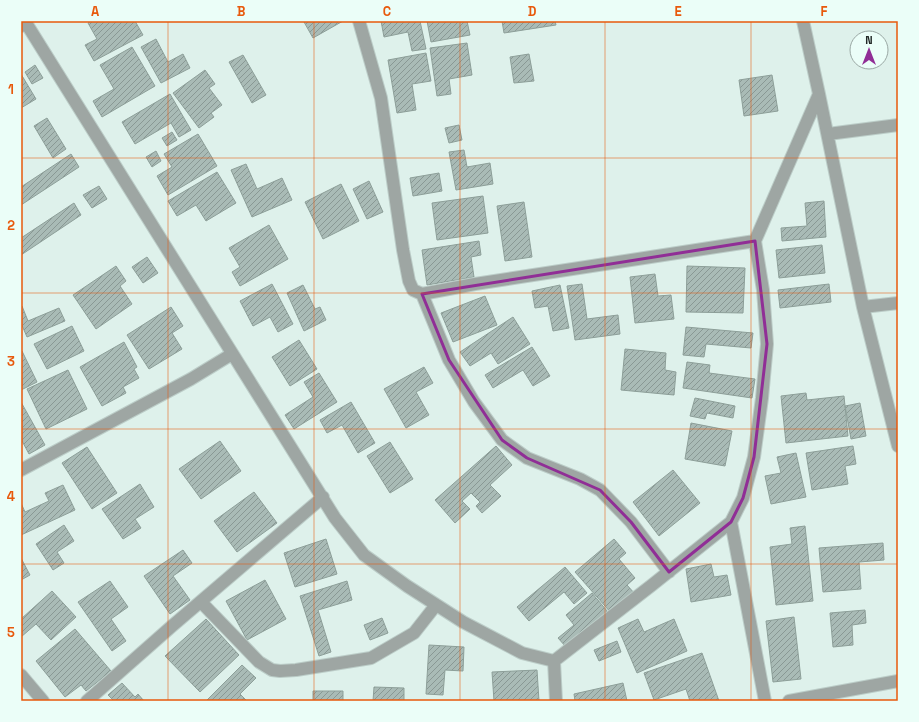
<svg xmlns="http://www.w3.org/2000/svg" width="919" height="722" viewBox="0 0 919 722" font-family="'Space Grotesk',sans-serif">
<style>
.building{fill:url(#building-hatch);stroke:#8d9f99}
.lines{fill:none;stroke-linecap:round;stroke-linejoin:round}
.street-casing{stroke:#bccdc8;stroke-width:14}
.street{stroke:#9ea6a3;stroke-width:12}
.marked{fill:none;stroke:#902e96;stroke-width:3;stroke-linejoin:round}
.grid{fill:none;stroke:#e8590c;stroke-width:1;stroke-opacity:0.55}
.neatline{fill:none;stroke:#e8590c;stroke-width:1.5}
.grid-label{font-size:13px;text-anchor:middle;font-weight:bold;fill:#e8590c}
</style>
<defs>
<pattern id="building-hatch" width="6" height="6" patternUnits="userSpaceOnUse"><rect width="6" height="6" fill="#a9bbb6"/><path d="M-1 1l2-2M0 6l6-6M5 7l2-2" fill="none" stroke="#899894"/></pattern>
</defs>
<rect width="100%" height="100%" fill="#def1eb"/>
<path class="building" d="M91,21h44l8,14 -49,26 -9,-16 12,-6 -9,-16z
M306,21h37l-30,17 -9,-16z
M381,21h39l6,28 -14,2 -4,-19 -24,5z
M427,21h24v1l16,-1 3,14 -39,7z
M502,21h53l1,4 -52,8z
M156,39l12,23 15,-8 7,14 -29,15 -20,-36z
M467,43l5,32 -23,4 2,15 -14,2 -7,-48z
M132,47l23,39 -53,31 -9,-16 21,-12 -14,-24z
M426,53l5,28 -19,3 4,26 -19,3 -9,-53z
M529,54l5,27 -20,2 -4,-26z
M243,55l23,40 -14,8 -23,-41z
M35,65l8,13 -11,6 -7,-12z
M205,70l10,14 -6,4 13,17 -11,8 3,4 -15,11 -26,-35z
M21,74l15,25 -15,9z
M772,75l6,36 -34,5 -5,-36z
M170,94l21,36 -12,7 -8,-14 -36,21 -13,-22z
M47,118l19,31 -13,9 -19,-32z
M459,125l3,15 -13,3 -4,-15z
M172,132l5,8 -10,6 -5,-8z
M198,134l19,32 -49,29 -11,-19 15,-9 -8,-13z
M464,150l3,17 23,-4 3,21 -37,6 -7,-38z
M156,151l5,10 -9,6 -6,-10z
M71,154l8,13 -58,38v-18z
M246,164l11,25 25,-11 10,22 -40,17 -21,-47z
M217,172l19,31 -30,18 -10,-16 -19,11 -9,-15z
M439,173l3,18 -29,5 -3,-18z
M369,181l14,31 -16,7 -14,-30z
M341,184l18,37 -36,18 -18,-37z
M99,186l8,13 -15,9 -9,-13z
M483,196l5,37 -51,7 -5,-37z
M824,201l2,36 -44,4 -1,-13 26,-2 -2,-23z
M524,202l8,55 -27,4 -8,-55z
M74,203l7,12 -60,40v-17z
M269,225l19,34 -48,27 -8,-14 8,-5 -11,-19z
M479,241l2,14 -10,2 3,20 -47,8 -5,-35z
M822,245l3,28 -46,5 -3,-28z
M147,257l11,16 -15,10 -11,-16z
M116,266l10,15 -6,5 12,18 -36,25 -23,-34z
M687,266l58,2 -2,45 -57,-1z
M655,274l3,22 13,-1 3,24 -39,4 -5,-46z
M272,284l21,40 -15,8 -8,-15 -17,9 -13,-25z
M582,284l5,35 31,-4 2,19 -45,6 -8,-54z
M829,284l2,18 -51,6 -2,-18z
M303,285l12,24 5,-2 6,13 -22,11 -17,-38z
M560,285l9,43 -16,3 -5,-25 -13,2 -3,-17z
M485,296l12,29 -44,17 -12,-29z
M22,306l6,15 31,-13 6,13 -38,16 -6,-14v-16z
M171,307l12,19 -11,7 10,16 -33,20 -22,-34z
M513,317l17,27 -32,20 -7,-11 -21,13 -10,-14z
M72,326l12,25 -37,18 -13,-25z
M686,327l67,6 -2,15 -45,-4 -2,13 -21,-2z
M299,340l18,29 -27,17 -18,-29z
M124,342l13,25 -3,2 5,9 -16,9 3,6 -24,13 -22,-39z
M532,347l18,29 -17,10 -10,-16 -30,18 -8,-13z
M625,349l41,4 -1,17 11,2 -2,23 -53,-5z
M22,351l15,31 -16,8v-38z
M687,362l23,3 -1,8 46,6 -3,19 -69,-10z
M424,367l9,16 -17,9 13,23 -23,13 -22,-39z
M68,370l19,39 -41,20 -19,-40z
M319,373l18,29 -43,27 -9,-14 28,-18 -9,-15z
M806,393l1,7 37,-4 4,40 -62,7 -5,-47z
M695,398l40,8 -2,12 -26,-5 -2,6 -15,-3z
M21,402l24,43 -16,9 -8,-15z
M351,402l24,41 -17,10 -16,-28 -15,8 -7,-13z
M860,403l6,33 -15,3 -6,-33z
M691,423l41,8 -7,35 -40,-7z
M220,441l21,30 -40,28 -22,-30z
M390,442l23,37 -23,14 -23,-37z
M496,446l16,19 -22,20 11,11 -19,17 -6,-7 4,-4 -9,-9 -9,8 8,8 -15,14 -20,-23z
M853,446l3,18 -11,2 3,18 -36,6 -6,-37z
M87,447l30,46 -25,16 -30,-46z
M796,453l10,44 -35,7 -6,-28 16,-3 -4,-16z
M673,470l27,33 -41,33 -26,-34z
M140,484l14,23 -19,12 6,9 -18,11 -21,-30z
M63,485l12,25 -54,25v-32l4,9 24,-11 -4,-8z
M254,492l23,31 -40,29 -23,-31z
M64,525l10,16 -17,11 7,11 -11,7 -17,-26z
M805,526l8,75 -37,4 -6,-58 22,-3 -2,-16z
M326,539l11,35 -42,13 -11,-34z
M614,539l12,14 -7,6 16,19 -8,7 8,9 -23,20 -37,-42z
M883,543l1,17 -25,2 2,27 -38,3 -4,-44z
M183,550l9,13 -19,13 17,24 -20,14 -26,-38z
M21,558l9,17 -9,5z
M711,564l3,13 13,-2 4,20 -40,7 -5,-33z
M565,567l22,26 -13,11 -10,-12 -35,29 -12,-14z
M265,580l21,39 -39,21 -21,-39z
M110,581l18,26 -17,12 15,22 -14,10 -34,-49z
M347,581l5,19 -34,10 13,42 -12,4 -19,-60z
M52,591l24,26 -25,23 -15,-16 -15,13v-18z
M592,593l16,19 -42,35 -8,-9 16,-13 -8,-10z
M865,610l1,13 -14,2 1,20 -20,2 -3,-34z
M794,617l7,62 -28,3 -7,-61z
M382,618l6,15 -18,7 -6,-15z
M206,619l33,36 -39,37 -35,-36z
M638,619l6,13 30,-13 13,32 -50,22 -19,-45z
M75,629l36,42 -25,20 -5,-6 -16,12 -29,-36z
M617,641l4,11 -22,9 -5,-11z
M429,645l35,2 -1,24 -18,-1 -2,25 -17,-1z
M702,653l17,48h-29l-4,-12 -32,11 -10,-27z
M242,665l14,13 -16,16 7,7h-41z
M537,670l2,31h-45l-2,-29z
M122,683l13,14 3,-3 6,7h-30l-6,-6z
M623,683l4,18h-52l-1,-7z
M374,687l30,1v13h-31z
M313,691h30v10h-30z"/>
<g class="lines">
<g class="street-casing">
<path id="street" d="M359,21l22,77 22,152 6,31 4,9 9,4 53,-10 280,-43
M803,21l16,73 44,213 35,139
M21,26l5,-3 309,495 29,37 43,31 56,36 59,31 32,8 98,-76 79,-63
M828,134l70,-9
M422,294l27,66 25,42 28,38 25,18 53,21 20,11 31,32 38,50
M863,307l35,-4
M21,470l170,-91 41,-25
M201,602l58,60 13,8 8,1 16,-1 75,-12 43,-25 22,-28
M554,661l2,40
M21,675l22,26
M87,701l85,-75 151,-129
M765,701l-34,-179 12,-24 11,-41 8,-59 5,-54 -4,-54 -8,-49 64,-147
M789,701l109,-20"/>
</g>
<use href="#street" class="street"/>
</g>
<path class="marked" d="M755,241l12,103 -13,113 -11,41 -12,24 -62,50 -38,-50 -31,-32 -73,-32 -25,-18 -53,-80 -27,-66z"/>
<path class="grid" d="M168,21v680M314,21v680M460,21v680M605,21v680M751,21v680M21,158h877M21,293h877M21,429h877M21,564h877"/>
<rect width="919" height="722" fill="none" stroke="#ebfef8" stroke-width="44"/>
<g transform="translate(869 50)"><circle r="19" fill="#ebfef8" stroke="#9aa8a4"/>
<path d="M0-3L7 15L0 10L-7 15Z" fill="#902e96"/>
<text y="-6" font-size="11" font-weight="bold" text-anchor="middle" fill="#212826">N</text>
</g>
<rect x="22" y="22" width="875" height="678" class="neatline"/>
<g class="grid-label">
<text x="95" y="16">A</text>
<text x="241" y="16">B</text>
<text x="387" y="16">C</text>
<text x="532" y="16">D</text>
<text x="678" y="16">E</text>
<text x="824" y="16">F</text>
<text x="11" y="94">1</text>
<text x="11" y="230">2</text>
<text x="11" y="366">3</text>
<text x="11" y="501">4</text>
<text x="11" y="637">5</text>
</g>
</svg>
